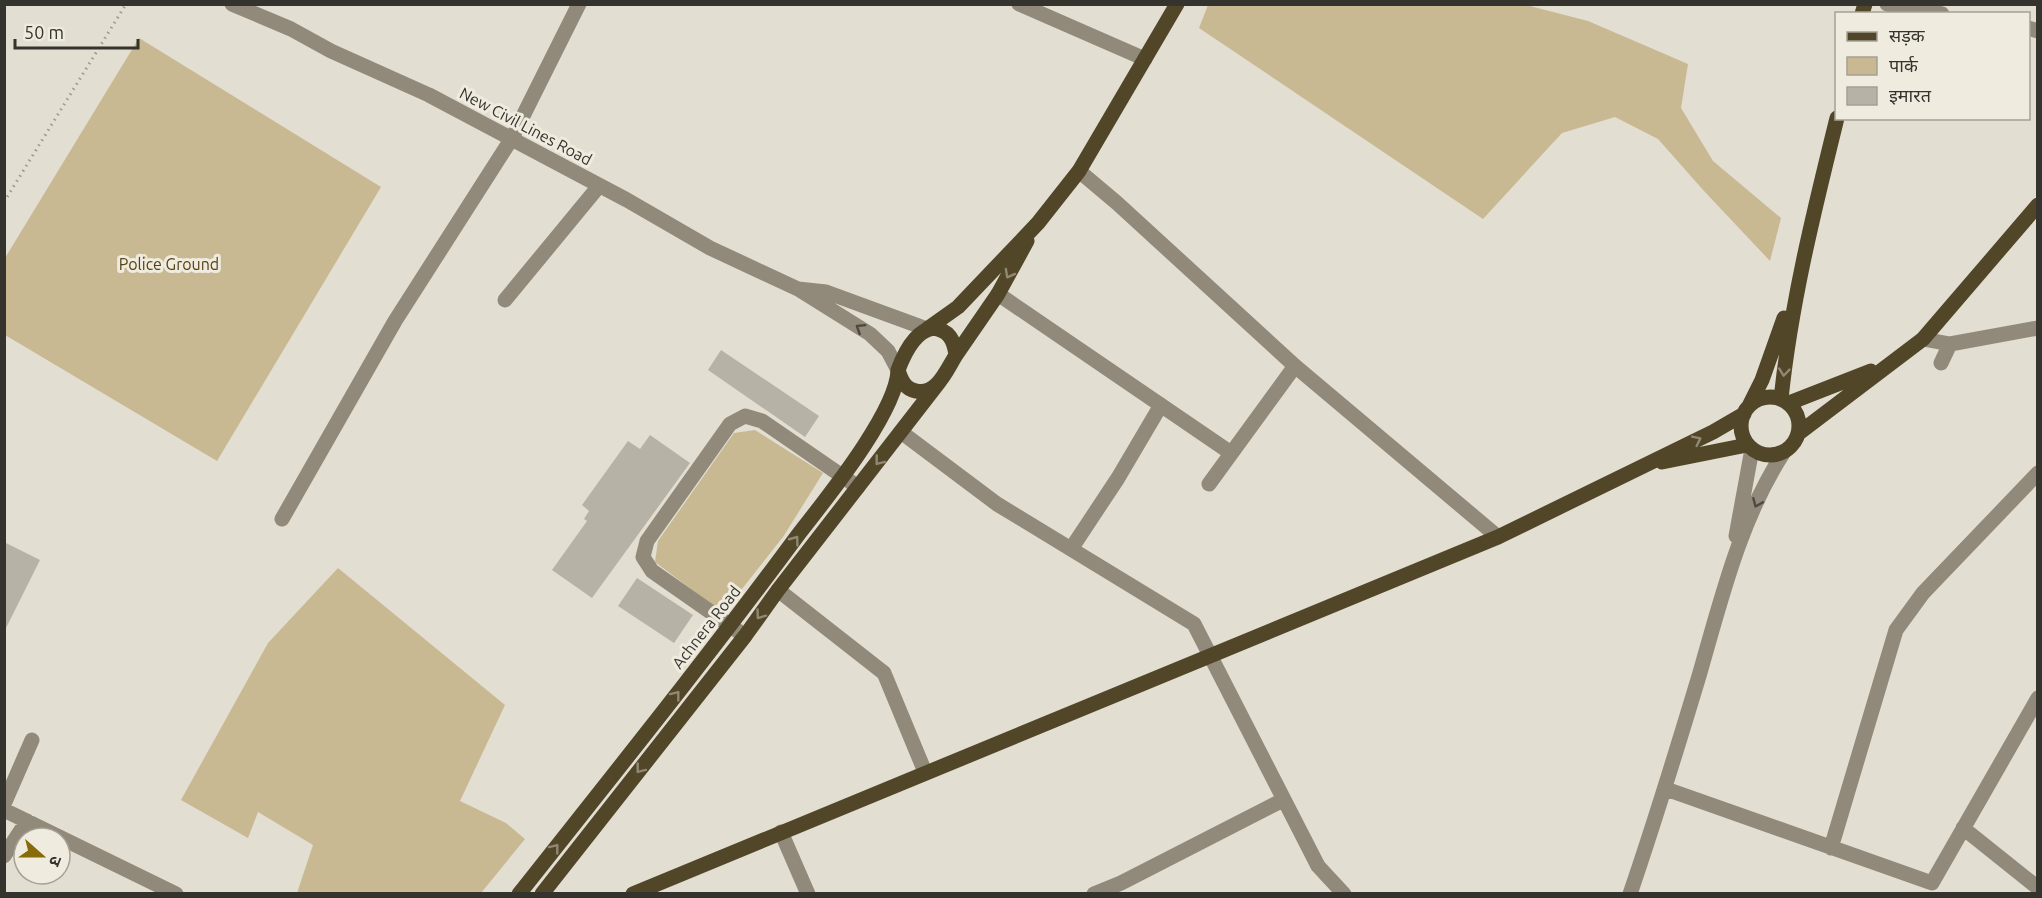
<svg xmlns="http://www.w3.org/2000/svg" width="2042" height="898" viewBox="0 0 2042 898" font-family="Ubuntu,'Noto Sans Devanagari',sans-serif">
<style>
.green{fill:#c8b993}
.building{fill:#b7b2a6}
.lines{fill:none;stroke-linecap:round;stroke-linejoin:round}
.path{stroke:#9d9a90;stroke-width:3;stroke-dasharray:1.5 4.5;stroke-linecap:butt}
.minor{stroke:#918a7a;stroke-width:15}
.major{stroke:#524629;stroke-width:15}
.oneway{stroke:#918872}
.oneway2{stroke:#4b4941}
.labels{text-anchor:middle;stroke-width:6;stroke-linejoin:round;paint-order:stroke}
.street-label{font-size:16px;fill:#34332e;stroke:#f0ebdf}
.park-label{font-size:16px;fill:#544313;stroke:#f0ebdf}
</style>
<rect width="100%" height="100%" fill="#e3ded2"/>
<path class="green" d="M1208,5h318l62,16 100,43 -7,44 32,53 68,57 -11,43 -66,-70 -46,-52 -43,-22 -53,16 -79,86 -284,-191z
M139,38l242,149 -164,274 -212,-126v-77z
M755,430l68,43 -40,64 -60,76 -68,-51 3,-21 76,-108z
M338,568l167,137 -45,96 46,22 19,16 -44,54h-184l16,-48 -55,-33 -10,26 -67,-38 87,-157z"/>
<path class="building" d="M721,350l98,66 -14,21 -97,-67z
M650,435l40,28 -98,135 -40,-28 35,-49 -3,-2 5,-8 -7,-6 46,-64 12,8z
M4,542l36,18 -36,72z
M637,578l56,37 -19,28 -56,-37z"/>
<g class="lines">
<path class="path" d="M4,202l122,-198"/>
<path class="minor" d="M232,4l59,25 40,22 98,44 198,105 83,48 88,41
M1019,4l126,55
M1887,4l55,10
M2028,28l10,3
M1079,171l38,32 178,163 203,171
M998,294l233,159
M505,300l94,-114
M1923,339l27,5 88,-16
M1941,363l9,-19
M898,370l-10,-19 -18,-17 -72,-45 28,3 101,37
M901,432l96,72 197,120 124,242 26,28
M1209,484l86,-118
M282,519l113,-198 117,-183 67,-134
M1736,536l16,-87
M1071,549l47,-71 43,-73
M778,590l106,83 41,99
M745,636l-93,-65 -9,-14 4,-16 83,-117 15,-8 17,5 96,66
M1666,789l266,94 106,-185
M4,804l28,-64
M4,810l172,84
M1963,828l75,60
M781,832l27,62
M1831,848l65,-218 27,-37 115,-120
M4,856l23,-35
M1094,894l27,-11 162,-83
M1630,894c25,-73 47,-145 69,-218 22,-76 41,-157 85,-224"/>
<path class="major" d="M1862,14l3,-10
M933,328c16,2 21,12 23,27 -9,14 -19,41 -40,36 -11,-2 -15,-11 -18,-21 6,-16 17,-39 35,-42z
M927,329l31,-22 80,-84 41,-52 98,-167
M956,355l42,-61 29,-53
M1741 426a29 29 0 1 1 58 0a29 29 0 1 1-58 0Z
M1781,399c10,-96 33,-188 56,-281
M1789,403l82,-32
M1750,404l12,-24 22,-62
M1799,433l124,-94 115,-134
M1662,462l85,-17
M519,894c94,-119 189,-237 279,-359 27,-35 99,-123 100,-165
M542,894l203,-258 33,-46 162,-209
M633,894l865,-357 215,-105 31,-18"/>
</g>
<defs><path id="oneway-chevron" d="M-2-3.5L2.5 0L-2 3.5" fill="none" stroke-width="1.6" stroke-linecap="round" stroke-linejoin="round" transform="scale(1.5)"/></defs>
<g class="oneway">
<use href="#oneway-chevron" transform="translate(1009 274) rotate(119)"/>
<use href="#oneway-chevron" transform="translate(1784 372) rotate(96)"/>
<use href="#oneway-chevron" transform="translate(1697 440) rotate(-26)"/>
<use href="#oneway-chevron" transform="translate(879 461) rotate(128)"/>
<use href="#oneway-chevron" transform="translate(795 540) rotate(-53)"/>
<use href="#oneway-chevron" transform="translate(760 615) rotate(126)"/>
<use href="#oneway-chevron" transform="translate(676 695) rotate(-52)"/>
<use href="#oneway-chevron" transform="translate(640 769) rotate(128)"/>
<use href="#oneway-chevron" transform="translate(555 848) rotate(-52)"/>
</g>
<g class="oneway2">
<use href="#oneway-chevron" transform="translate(860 328) rotate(-148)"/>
<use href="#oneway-chevron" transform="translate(1757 503) rotate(113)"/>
</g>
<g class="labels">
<g class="street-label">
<text transform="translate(526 126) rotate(28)" y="6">New Civil Lines Road</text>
<text transform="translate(706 627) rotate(-52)" y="6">Achnera Road</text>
</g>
<g class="park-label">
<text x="169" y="270">Police Ground</text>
</g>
</g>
<rect width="2042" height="898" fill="none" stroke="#34332e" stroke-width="12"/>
<rect x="1835" y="12" width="195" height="108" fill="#f0ebdf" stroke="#a5a198" stroke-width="1.5"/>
<rect x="1847" y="32" width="30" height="9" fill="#524629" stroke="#a5a198" stroke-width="1.5"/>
<text x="1889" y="42" font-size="18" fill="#34332e">सड़क</text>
<rect x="1847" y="57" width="30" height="18" fill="#c8b993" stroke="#a5a198" stroke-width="1.5"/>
<text x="1889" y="72" font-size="18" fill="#34332e">पार्क</text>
<rect x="1847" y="87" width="30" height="18" fill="#b7b2a6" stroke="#a5a198" stroke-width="1.5"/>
<text x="1889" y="102" font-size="18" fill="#34332e">इमारत</text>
<g transform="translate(42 856) rotate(111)"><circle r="28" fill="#f0ebdf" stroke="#a5a198" stroke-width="1.5"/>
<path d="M0-4.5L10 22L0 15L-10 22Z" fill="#886b09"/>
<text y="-9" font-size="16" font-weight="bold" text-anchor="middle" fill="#34332e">उ</text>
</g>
<path d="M15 39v9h123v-9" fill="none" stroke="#34332e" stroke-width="3"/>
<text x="24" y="39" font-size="18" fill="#34332e" stroke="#f0ebdf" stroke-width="4.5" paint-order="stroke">50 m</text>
</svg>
